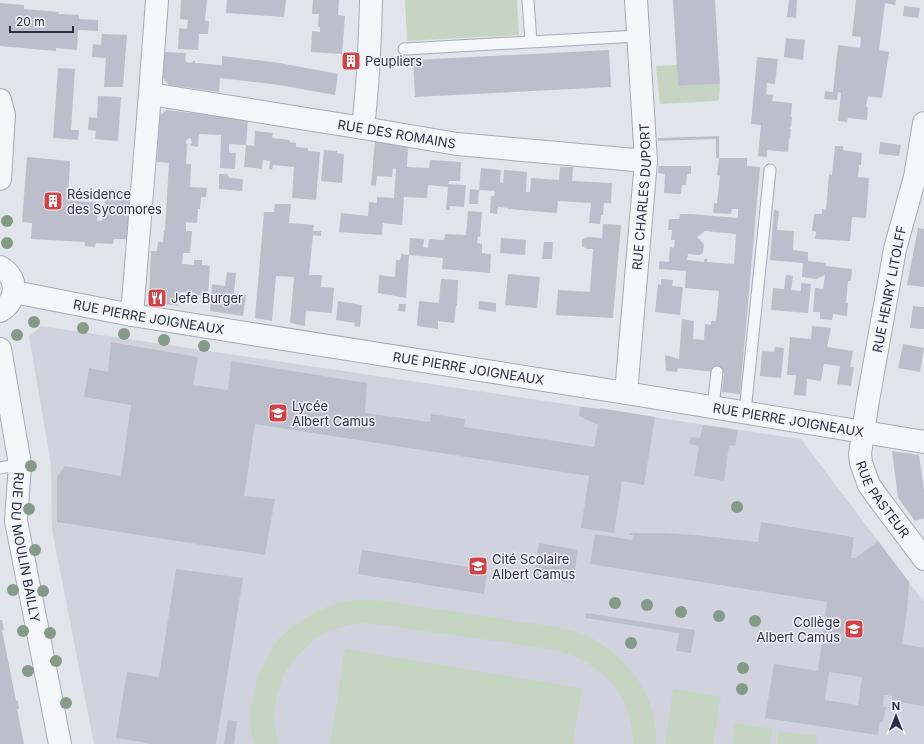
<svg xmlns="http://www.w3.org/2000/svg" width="924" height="744" viewBox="0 0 924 744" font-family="Inter,sans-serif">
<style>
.built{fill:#d0d3dd}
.green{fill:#c5d5c2}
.building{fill:#bcbfcb;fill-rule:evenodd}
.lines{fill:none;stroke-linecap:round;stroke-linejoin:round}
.service-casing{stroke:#a7aab6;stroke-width:13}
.minor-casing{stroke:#a7aab6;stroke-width:24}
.tertiary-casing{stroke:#a7aab6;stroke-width:24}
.service{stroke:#f5f6f9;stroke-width:11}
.minor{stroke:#f5f6f9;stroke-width:22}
.tertiary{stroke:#f5f6f9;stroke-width:22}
.tree{fill:#849b87}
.labels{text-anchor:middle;stroke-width:3;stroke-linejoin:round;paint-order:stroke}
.poi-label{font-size:13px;fill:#292f44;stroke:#f2f3f8;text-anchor:start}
.street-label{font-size:13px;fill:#292f44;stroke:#f2f3f8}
</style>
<rect width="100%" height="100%" fill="#e2e4eb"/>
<path class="built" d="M41,326l760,113 123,163v142h-830l-42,-214 -1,-66 -22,-127z"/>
<path class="green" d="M405,0h112l2,35 -112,6z
M677,65l1,21 42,-2 -1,15 -3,2 -56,3 -4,-38z
M356,600h21l173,26c12,2 24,4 35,9 10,4 18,10 26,16 29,23 47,56 45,93h-23c-1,-5 0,-10 -1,-15 -2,-12 -6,-25 -12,-35 -11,-18 -33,-34 -53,-40 -7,-3 -16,-4 -24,-6l-161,-23 -17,-2 -15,2 -20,5 -15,9 -23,22 -9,15 -7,23 -2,22 4,23h-24c-5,-17 -4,-35 0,-52 4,-18 12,-37 24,-52 12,-14 37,-29 54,-35 7,-2 16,-3 24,-5z
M345,649l237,39 -9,56h-243z
M673,689l48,8 -8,47h-48z
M735,723l38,6 -3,15h-38z
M779,731l38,5 -1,8h-39z"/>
<path class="building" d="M181,0h26l-2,21h4l-1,13h-9l-1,16 -20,-1 1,-21 8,1 1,-9 -8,-1z
M227,0h59l-2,17 -58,-4z
M313,0h26l-1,15 7,1 -3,38 -31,-2 1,-21 8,1v-5h-2l1,-13h-7z
M673,0h42l5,84 -42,2z
M789,0h8l-1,18 -9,-1z
M856,0h40l-1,5 -10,-2 -6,47 10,2 -7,46 -14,-2 -2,11h2l-1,13 -19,-2 -1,4 -9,-1 3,-28 -3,-1 -1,8 -13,-1 1,-8 8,1 5,-47 22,3 1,-11 -9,-1z
M0,3l24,2v4l35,3v2l20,1v4l19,1v11l-20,-1 -1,20 -21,-2v3l-56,-5z
M904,6l16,2 -2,10 -15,-2z
M102,34l25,1 -4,52h-19l2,-29 -14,-1 1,-13 8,1z
M786,38l19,2 -2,20 -19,-3z
M609,50l2,37 -196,10 -2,-37z
M164,52l22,1 -1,8 4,2 4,-1v-1h2v2l27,2v-9l58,7 58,11 -3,21 -56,-10 -59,-7 -1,14 -50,-7 -6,-7z
M345,54l13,1 -1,12 -13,-1z
M757,57l21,2 -3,25 -8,-1 -1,11 7,1 -1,6 20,2 -1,14h1l-1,9h-1v3h1l-1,10h-1l-1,13 -21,-2v7l-9,-1 3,-31 -10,-1z
M58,68l17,1 -4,61h8l-1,10 -25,-2z
M98,96l23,1 -3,44 -23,-2 1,-8 -8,-1 1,-13 8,1z
M167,110l81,10 -2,25 -17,-1v7l2,2h5l-1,16 -15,-1 1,-33 -22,-1 -1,13 -7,-1 -1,-2 2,-1 -1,-4 -2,-1 -3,3v3l1,-1 1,3h-1l-1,18h5l-1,23 17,1 -1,9h-5l-1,12h-2l-1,14 -11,-1v9h6l-2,22h-7l-1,11 12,1v-5h8v5l8,1 -2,30 -13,-1v-2l-15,-1 -2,14 -25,-4 -4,-7 2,-44h6l1,-9h5l1,-12h1l4,-67 -12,-1 3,-47z
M255,131l18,2 -1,5 18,2v2l6,1v4l12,1v3l12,1 -4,48 -24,-2 2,-31 -21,-2 -1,5 -3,-1 1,-8 -7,-1 -1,9 -18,-2 2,-22 8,1z
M719,136v22h28v8l13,1 -20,227 -18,-2 2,-19 -46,-5 -1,4 -11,-1 -1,-16 14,4 3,-40 12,2 -1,18 11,1 1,-16 6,1v-4h5l3,-30 -34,-3 1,-17 -27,-2v-8l10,1 1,-15 4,1 1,-8h-4l1,-10h-4l1,-11h10l1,-5h11l47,4v-9h-6l-1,5 -18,-1 1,-10h3l3,-27 -3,-1 2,-17h-3v-19l-58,2v-3zM705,231l31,3 -2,30 -27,-2v-3h-3v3l-17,-2 1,-6 12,1 3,-2 1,-9 -7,-7z
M375,141l33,6 -1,20 22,1 1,-8 31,2 -1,19h-11l-1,3 18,1 -2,22 -14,-1v4h-4l2,-23 -20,-2 -1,13 -23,-1 -2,28 -19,-2 -1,12 -43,-3 2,-19 27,3 1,-14 8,1v-6l17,1 2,-29 -3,-1 -1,9 -15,-1 -1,10 -5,-1z
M880,142l21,3 -2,11 -20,-2z
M835,146h8v4l19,3 -1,12h-2l-1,12 11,1 -3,40 -14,-1 -2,24 -35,-2 1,-7 -4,-1 2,-17h8v-5l4,1 3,-36 3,1z
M324,150l13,1v2l7,1 -2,29 -21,-2z
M27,157l43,4 -2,39 31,3 -2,18h5l1,-8h1l2,-24 24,2 -3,48h-13l-1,5 -17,-1 -1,4 -10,-1v-4l-54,-3 1,-16 -10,-1z
M659,166h32v8h-4l-1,11h-4l-1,9 -17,-1 1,-19 -7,-1z
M560,167h13l-1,14 40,2 -1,20h-7l-1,12h-2l-1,9 -11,-1 2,-20 -33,-2 -1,12 -49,-4v-1l-10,-1 -1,7 -7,-1 1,-17h3l1,-5 -16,-1 2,-22 20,2 -1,12 3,1 1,-13 23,2 -1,20h4l1,-14 28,2z
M219,174h8l3,4 13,1 -1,12 -23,-2z
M470,189l9,1 -1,14h-9z
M275,204h16l-2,19 25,2 -1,6h8v5l-8,-1 -4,40h13l-1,12 13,1 -2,25 -26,-2 -1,15 -15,-3 4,-46 -18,-1 -4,45 -17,-3 9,-106h10z
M774,210l5,1 -2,19 17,1 -1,19 15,2v9l18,2v3l26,3 -1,12h-3l-2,22h2l-1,13 -14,-2 -1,6 -12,-1v-7h-7l2,-24 8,1 2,-14 -9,4 -14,-2 1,-14 -33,-3z
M468,211l14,1 -2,25 -2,-1 -1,7 5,1v9l9,1 -1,19 -48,-4 1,-11 -34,-3 1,-17 14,1 -1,8 5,1 1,-9 15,1 1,-6 21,1z
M603,224l18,1 -8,93 -57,-3 2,-25 32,2 3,-43h-6l-5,-3v-7l6,-2 14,1z
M918,228l6,1v58l-17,-2z
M501,238l25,2 -1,15 -25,-2z
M544,242h9l-1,17h-10z
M401,254l8,1 -3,43 -28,-5 1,-18 16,2 1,-17h4z
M227,272l9,1 -2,21 12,1 -3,21 -33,-5 2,-27 13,2z
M508,274l32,3 -3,31 -32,-3z
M786,275l7,1 -2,14 10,1v-8l10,1 -3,29 -37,-3 2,-22 11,1z
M441,279l17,1 -1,26h-1l-2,17 -16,-2v8l-21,-3 2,-25 20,2z
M661,279l12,1 -1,6 11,1 -3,28 -25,-3 3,-28 3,1z
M338,301l24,4 -2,22 -6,-1 1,-3 -19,-3z
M479,301l17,2v9l-18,-3z
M399,304h7l-1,8 -7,-1z
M913,306l11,1v22l-14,-1z
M812,326l19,2 -4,19 26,4 -3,16h4l-3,19 -14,-2 3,-18 -16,-2 -3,17 -14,-2 -1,17 -12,-1 2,-20h-9l3,-38 21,2z
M111,342l87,15 -5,28 35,5 3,-29 136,22 -2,30 65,9 1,-8 34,5 -1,8 130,20 4,-22 -19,-9 1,-9 20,2v-1l55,9 -11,68 -22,-4 -8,52 -33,-5 8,-52 -334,-52 -11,72 31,3 -10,56 -208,-33v-45l8,-11 56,10 10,-71 -47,-8 5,-29 19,4z
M903,344l21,4 -4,24 -22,-4z
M775,347l9,1 -3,30 -21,-2 2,-25 12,1z
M703,425l35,5 -3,16 -6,-1 -5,36 -30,-5 5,-30 -10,-2 2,-7 9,1z
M892,451l27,4 5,35v28l-9,3 -17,-23z
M761,522l93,15 -3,21h5l2,-2 20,-15 31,41v3l-2,25 -5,34 22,4v58l-32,-5v-5l-8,-1 -1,12h3l-3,15h-3l-2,13 -113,-17 9,-54 44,7 9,-69 -237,-38 5,-30 37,6 1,-5h-4v-2h35l31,2 63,7zM829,672l33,5 -4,28 -33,-5z
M539,543l39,7 -5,33 -39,-7z
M362,550l125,20 -3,24 -126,-20z
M176,569l67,9 -27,166h-68v-1l-32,-5 11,-66 32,5z
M586,613l109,17 -4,23 -15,-2 3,-18 -94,-15z
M0,620h2l2,10h-2l14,71 2,-1 1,9h-2l7,35h-24z
M228,720l9,1 -3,23h-10z"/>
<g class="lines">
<g class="service-casing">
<path id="service" d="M528,0l3,42
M404,49l234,-13
M713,407l4,-35
M745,412l25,-242
M0,468l20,-4"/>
</g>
<g class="minor-casing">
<g id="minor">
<path id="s1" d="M150,94l213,34 94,16 189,17"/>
<path d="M0,100l4,15 -4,64"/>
<path id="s2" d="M924,123l-9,54 -20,72 -28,157 -7,48 1,9 8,22 7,10 48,64"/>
<path d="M363,128c5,-43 7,-85 8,-128"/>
<path d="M132,315l18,-221 7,-94"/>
<path id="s3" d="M0,349l20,115 -4,57 44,223"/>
<path id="s4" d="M626,393l20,-232 -10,-161"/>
</g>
</g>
<g class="tertiary-casing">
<g id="tertiary">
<path d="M0,267c19,10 18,34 0,44"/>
<path id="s5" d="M14,292l118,23 494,78 298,49"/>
</g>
</g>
<use href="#service" class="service"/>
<use href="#minor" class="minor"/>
<use href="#tertiary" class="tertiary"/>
</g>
<g class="tree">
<circle cx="7" cy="221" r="6"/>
<circle cx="7" cy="243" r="6"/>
<circle cx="34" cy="322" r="6"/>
<circle cx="83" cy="328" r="6"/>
<circle cx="124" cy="334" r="6"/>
<circle cx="17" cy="335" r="6"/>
<circle cx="164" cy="340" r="6"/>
<circle cx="204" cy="346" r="6"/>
<circle cx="31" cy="466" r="6"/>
<circle cx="737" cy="507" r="6"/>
<circle cx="29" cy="509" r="6"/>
<circle cx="35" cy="550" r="6"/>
<circle cx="13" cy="590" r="6"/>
<circle cx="43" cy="591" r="6"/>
<circle cx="615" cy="603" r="6"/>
<circle cx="647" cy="605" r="6"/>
<circle cx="681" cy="612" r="6"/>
<circle cx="719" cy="616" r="6"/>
<circle cx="755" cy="621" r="6"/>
<circle cx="23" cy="631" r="6"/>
<circle cx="50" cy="633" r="6"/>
<circle cx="631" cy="643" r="6"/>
<circle cx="56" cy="661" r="6"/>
<circle cx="743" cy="668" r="6"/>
<circle cx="28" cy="671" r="6"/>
<circle cx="742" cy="689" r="6"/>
<circle cx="66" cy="703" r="6"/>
</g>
<defs>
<g id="building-square" transform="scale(1)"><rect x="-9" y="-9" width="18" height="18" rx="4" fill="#d54246" stroke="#f2f3f8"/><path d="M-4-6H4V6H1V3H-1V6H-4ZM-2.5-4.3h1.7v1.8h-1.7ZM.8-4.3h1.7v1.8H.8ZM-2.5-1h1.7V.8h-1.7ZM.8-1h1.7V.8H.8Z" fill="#fff"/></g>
<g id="restaurant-square" transform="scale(1)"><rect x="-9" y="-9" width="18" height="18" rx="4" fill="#d54246" stroke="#f2f3f8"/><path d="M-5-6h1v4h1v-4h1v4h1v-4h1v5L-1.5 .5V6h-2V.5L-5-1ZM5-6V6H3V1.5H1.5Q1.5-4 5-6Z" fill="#fff"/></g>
<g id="school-square" transform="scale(1)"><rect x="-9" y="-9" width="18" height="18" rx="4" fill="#d54246" stroke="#f2f3f8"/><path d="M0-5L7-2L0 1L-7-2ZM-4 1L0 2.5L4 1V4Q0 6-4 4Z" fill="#fff"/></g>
</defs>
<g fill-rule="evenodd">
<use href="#building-square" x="351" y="61"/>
<use href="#building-square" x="53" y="201"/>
<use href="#restaurant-square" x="157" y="298"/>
<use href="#school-square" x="278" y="413"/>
<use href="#school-square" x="478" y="566"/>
<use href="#school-square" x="854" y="629"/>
</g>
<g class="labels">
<g class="poi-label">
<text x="365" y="66">Peupliers</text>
<text x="67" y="199">Résidence<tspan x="67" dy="15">des Sycomores</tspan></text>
<text x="171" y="303">Jefe Burger</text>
<text x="292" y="411">Lycée<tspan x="292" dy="15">Albert Camus</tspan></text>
<text x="492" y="564">Cité Scolaire<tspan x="492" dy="15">Albert Camus</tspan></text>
<text x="840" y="627" text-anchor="end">Collège<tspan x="840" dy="15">Albert Camus</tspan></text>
</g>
<g class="street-label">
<text dy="5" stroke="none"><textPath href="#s1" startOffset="250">RUE DES ROMAINS</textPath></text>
<text dy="5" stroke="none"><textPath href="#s4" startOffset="197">RUE CHARLES DUPORT</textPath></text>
<text transform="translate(889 289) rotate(-79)" y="5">RUE HENRY LITOLFF</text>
<text dy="5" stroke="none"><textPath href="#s5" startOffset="137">RUE PIERRE JOIGNEAUX</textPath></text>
<text dy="5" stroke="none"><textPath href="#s5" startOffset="461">RUE PIERRE JOIGNEAUX</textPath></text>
<text dy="5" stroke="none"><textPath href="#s5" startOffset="785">RUE PIERRE JOIGNEAUX</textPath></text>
<text dy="5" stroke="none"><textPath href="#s2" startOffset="389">RUE PASTEUR</textPath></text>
<text dy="5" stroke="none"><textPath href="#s3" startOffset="201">RUE DU MOULIN BAILLY</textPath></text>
</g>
</g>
<g transform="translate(896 716)" stroke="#f2f3f8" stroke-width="3" paint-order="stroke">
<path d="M0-3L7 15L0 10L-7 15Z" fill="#292f44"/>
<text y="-6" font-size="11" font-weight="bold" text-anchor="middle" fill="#292f44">N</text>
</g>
<path d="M10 26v6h63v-6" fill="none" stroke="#292f44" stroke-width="2"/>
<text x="16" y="26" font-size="12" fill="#292f44" stroke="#f2f3f8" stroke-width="3" paint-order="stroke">20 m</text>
</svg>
